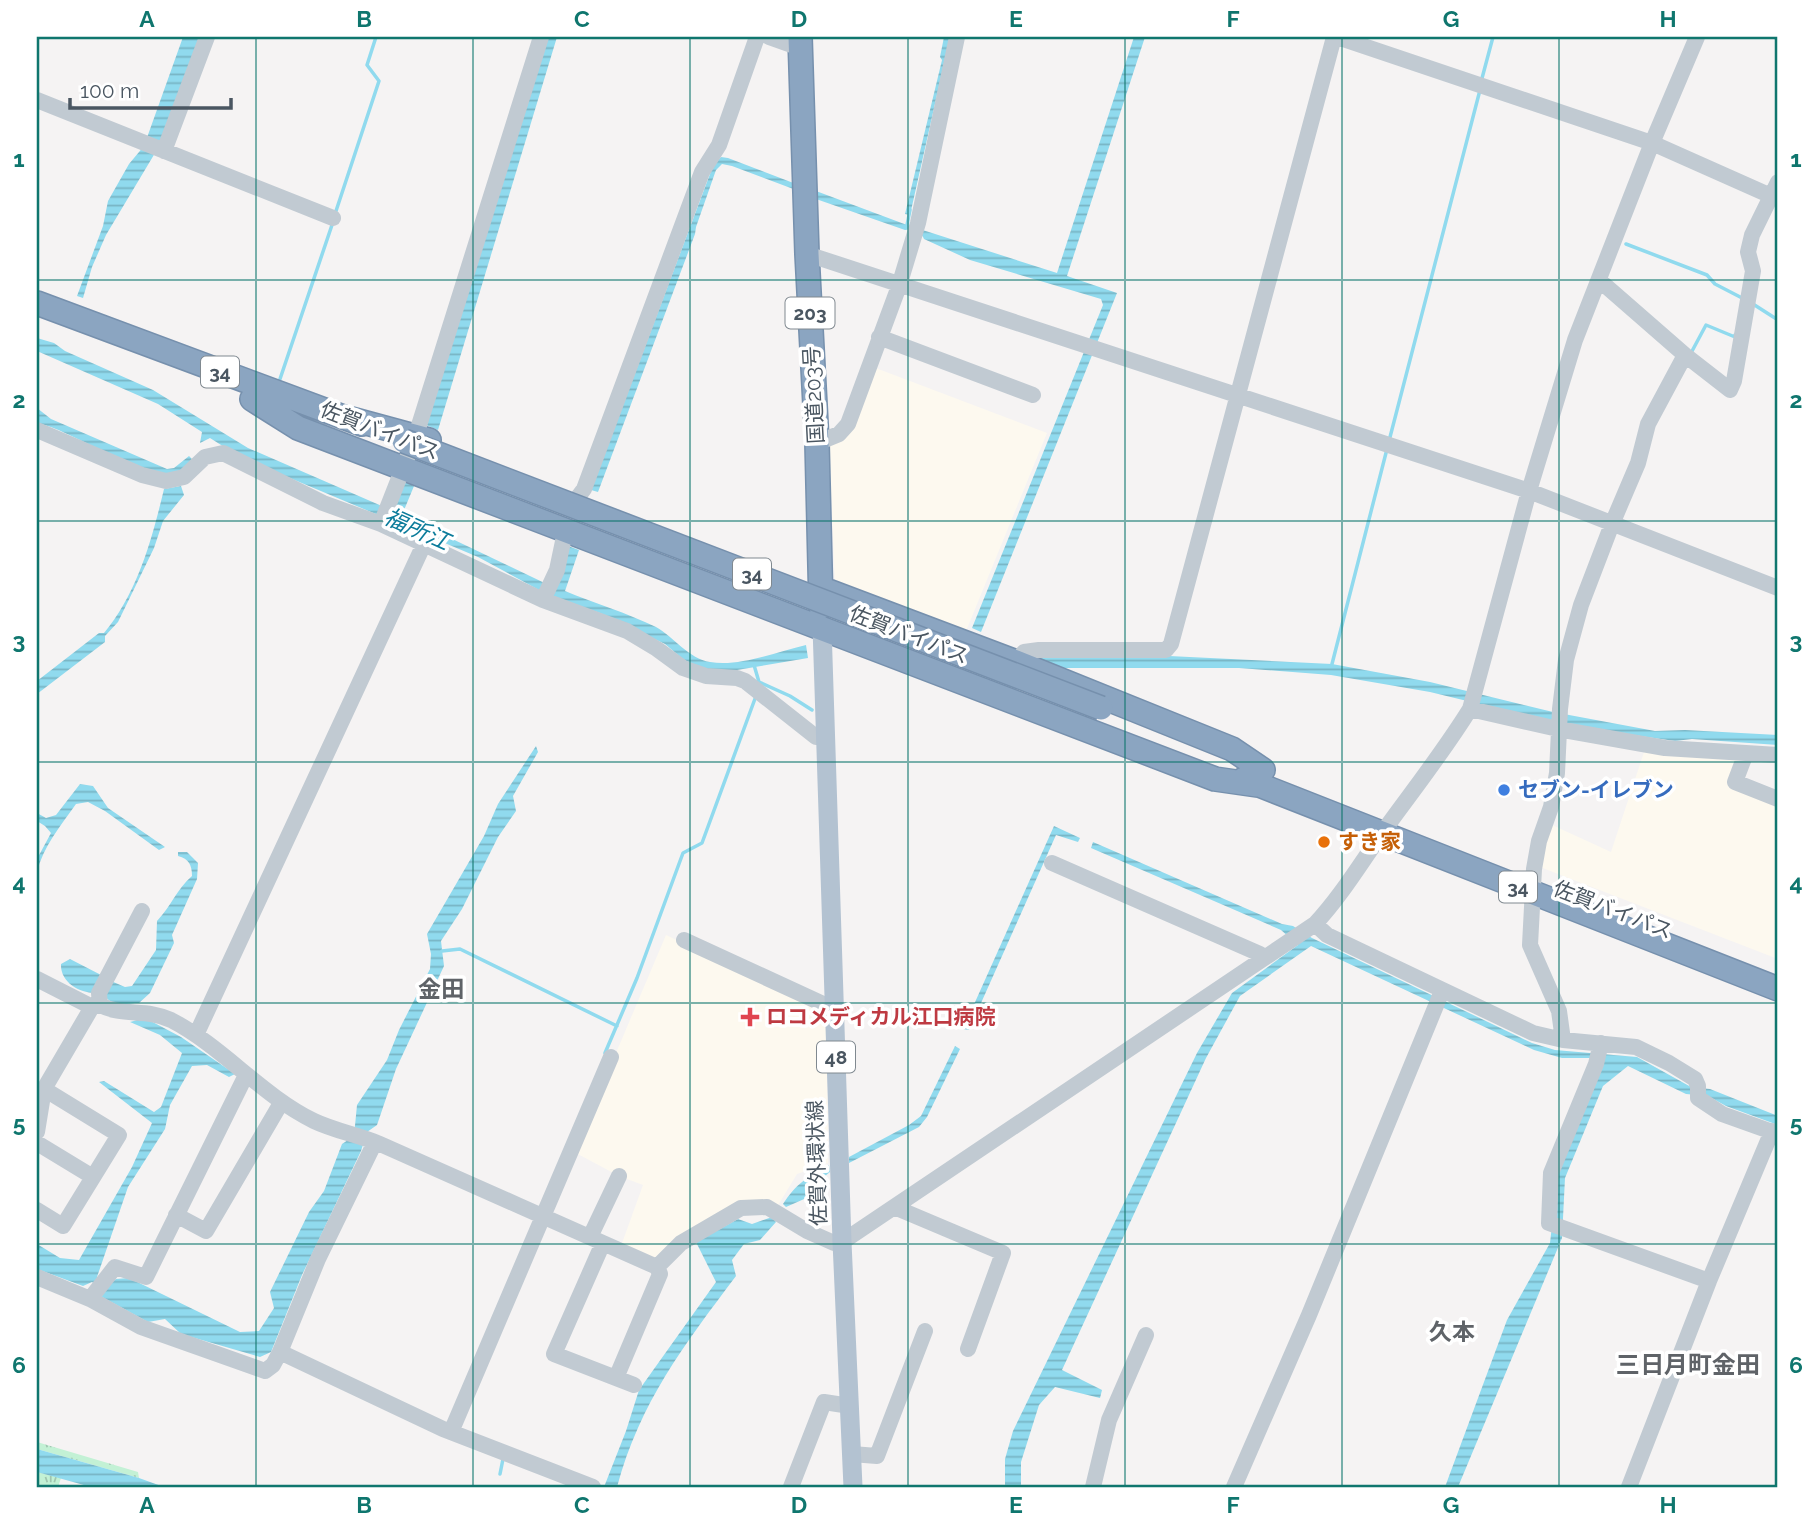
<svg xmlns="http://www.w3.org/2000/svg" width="1815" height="1524" viewBox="0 0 1815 1524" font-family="Raleway,'Noto Sans JP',sans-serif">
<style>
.commercial{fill:#fdf9ef}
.grass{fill:url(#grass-tufts)}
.water{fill:url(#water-rules)}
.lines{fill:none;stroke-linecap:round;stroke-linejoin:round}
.stream{stroke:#90daee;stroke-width:3.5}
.highway-casing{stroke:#7690ad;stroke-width:26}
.minor{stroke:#c1cad2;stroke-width:16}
.major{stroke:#b3c2d1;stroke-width:19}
.highway{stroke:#8ba5c1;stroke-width:23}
.highway-bridge-casing{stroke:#7690ad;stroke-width:26;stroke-linecap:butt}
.highway-bridge{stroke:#8ba5c1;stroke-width:23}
.grid{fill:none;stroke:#0f766e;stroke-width:2;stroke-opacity:0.55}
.shop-dot{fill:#3f7fe0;stroke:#fff;stroke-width:2.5}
.food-dot{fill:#e8710a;stroke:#fff;stroke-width:2.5}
.health-dot{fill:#e0444e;stroke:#fff;stroke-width:2.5}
.labels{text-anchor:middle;stroke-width:7;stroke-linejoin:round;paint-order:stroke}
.shield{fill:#fff;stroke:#808990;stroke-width:2}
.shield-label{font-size:19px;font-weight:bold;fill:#4a5661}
.street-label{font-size:21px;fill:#4a5661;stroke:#fff}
.shop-label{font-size:21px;font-weight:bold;fill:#366cbe;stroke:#fff;text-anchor:start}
.food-label{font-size:21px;font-weight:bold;fill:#c56008;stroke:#fff;text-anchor:start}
.health-label{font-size:21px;font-weight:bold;fill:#be3a42;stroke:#fff;text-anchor:start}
.water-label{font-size:23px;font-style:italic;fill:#0c7c9b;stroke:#fff}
.neighbourhood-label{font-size:23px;font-weight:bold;fill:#5f6368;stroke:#fff}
.quarter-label{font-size:24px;font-weight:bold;fill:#5f6368;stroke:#fff}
.neatline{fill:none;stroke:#0f766e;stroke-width:2.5}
.grid-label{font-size:23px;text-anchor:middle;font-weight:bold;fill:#0f766e}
</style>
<defs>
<pattern id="grass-tufts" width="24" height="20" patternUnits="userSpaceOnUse" patternTransform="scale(1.75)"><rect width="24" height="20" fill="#c3f1d5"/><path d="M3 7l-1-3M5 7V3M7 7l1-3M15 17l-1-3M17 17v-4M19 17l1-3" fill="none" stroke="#a0c6b0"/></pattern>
<pattern id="water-rules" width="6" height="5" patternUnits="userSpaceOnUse" patternTransform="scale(1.75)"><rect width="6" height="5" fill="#90daee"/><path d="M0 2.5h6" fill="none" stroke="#78b4c4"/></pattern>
</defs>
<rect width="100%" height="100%" fill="#f5f3f3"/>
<path class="commercial" d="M873,367l174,66 -83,203 -129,-53 -4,-90 -7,-48 20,-7z
M1645,749l96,8 -10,27 47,20v155l-238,-92 10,-43 61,28z
M666,935l161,77 1,151 -31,11 -20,33 -11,-5 -112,59 -33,-15 22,-61 -24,-9 -45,-24z"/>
<path class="grass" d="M37,1442l101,30 1,6 -102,-29z
M37,1472l24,6 -3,9h-21z"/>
<path class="water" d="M183,37h17l-36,101 -58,97 -14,32 -9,31 -6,-2 26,-70 5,-25 21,-37 15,-18z
M547,37h10l-119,393 -12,-5z
M944,37h6l-40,178 -5,-1 37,-154 -2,-3z
M1134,37h11l-78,239 50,17 -136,339 -9,-4 131,-323 -2,-6 -131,-39 -46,-21c-3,-8 -11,-11 -19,-9l-89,-31v-8l91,34 150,48z
M721,157l7,1 68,26v6l-64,-24 -10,-2 -6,6 -20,57 -1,7 -97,258 -7,-2 122,-324z
M37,338l17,5 11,8 88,39 95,58 143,62 12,-29 11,5 -12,29 153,73 13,-42 11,4 -14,41c29,12 62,22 91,36 18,10 33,32 54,35 30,5 66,-10 96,-17l2,13 -83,14 -23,-4 -18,-8 -19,-16 -65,-31 -50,-17 -72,-39 -238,-100 -30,-19 -10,5 2,-11 -44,-28 -121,-53z
M37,408l14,11 116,50 7,-1 15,-12 3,3c-5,6 -9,12 -16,14 -31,9 -103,-43 -139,-50z
M181,486l3,9 -21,26 -9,27 -36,74 -13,14v6l-68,52v-13l62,-48h5c34,-41 48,-94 60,-144z
M1065,654l104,2 163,8 98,18 123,30 102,19 30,-1 93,5v10l-86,-6 -17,2 -105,-15 -140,-34 -99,-17 -92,-7h-180l-26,-10z
M536,746l2,6 -25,44 3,15 -18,26 -36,72 -21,32 3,25 -48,103 -19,56 -10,7 -6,19 -59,124 -31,77 -11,5 -79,-23 -16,-15 -17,3 -46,-25 1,-7 -11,-8 -9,4 -46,-17v-25l23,14 19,2 53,-93 20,-44 -53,-41 5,-1 50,31 7,-5 21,-54 -22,-18 -30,-13 15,-4 36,19 54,37 -6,3 -22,-12 -15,1 -22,39 -5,24 -37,58 -31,90 11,8 8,-6 13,-1 111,54 19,-1 15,-23 -4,-16 39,-80 15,-21 18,-47 12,-8 3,-31 30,-45 12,-30 31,-61 1,-15 -4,-20 57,-98 14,-32z
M80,784l13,2 15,22 57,39 -6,3 -54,-39 -17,-9 -12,2c-15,21 -33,43 -39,68v-13l14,-26 -6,-7 -8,-5v-8l9,5 10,-3z
M1054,826l26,12 -2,4 -22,-7 -87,195 -6,-1z
M1093,842l189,82 11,2 19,12 220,105 23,7 82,7 54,30 19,2 68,27v9l-52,-19 -18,-10 -22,-2 -58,-28 -25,20 -38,92 -3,60 -104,249h-13l62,-167 43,-77 8,-70 36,-115h-32l-28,-8 -223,-104 -71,50 -34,62 -144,312 40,20 -2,8 -45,-11 -16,18 -18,57v25h-16v-28l8,-28 184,-378 35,-60 66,-48 -17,-15 -190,-82z
M178,852h9l11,11 -1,16 -25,56 2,8 -24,50 -11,10c-13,0 -30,5 -35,-10l7,-12 14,6 7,-1 24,-36 1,-29c15,-16 19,-31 35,-45 0,-11 -3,-17 -14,-20z
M70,959l33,17 -8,17c-16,0 -35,-11 -34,-29z
M955,1046l5,3 -33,68 -8,10 -70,36v-6l60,-32 12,-9z
M829,1165l1,7 -10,8 -9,16 -25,11 -3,-3c13,-20 25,-28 46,-39z
M772,1217l4,5 -16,18 -16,4 -12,16 4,16c-52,69 -96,126 -119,211h-13l22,-56 13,-41 77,-108 -20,-40 42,-23 14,5z
M37,1449l102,29 25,9h-73l-54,-15z"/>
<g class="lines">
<path class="stream" d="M1773,37l5,2
M1481,82l12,-45
M335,214l44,-133 -12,-16 9,-28
M907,225l3,-15
M1626,244l81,31 8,9 29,15
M1753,304l25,16
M1691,353l15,-28 29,12v-2
M280,379l53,-157
M1389,441l91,-351
M1332,664l55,-215
M754,665l5,17 31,14 22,14
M442,951l18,-2 157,77
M605,1053l32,-75 46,-125 19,-10 54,-147
M500,1474l3,-15"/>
<g class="highway-casing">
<path id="highway" d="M800,37l7,217 10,189 4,164
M37,303l325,121
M252,399l46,29 917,351 42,6
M348,418l81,22
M828,591l188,71 216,87 31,21
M1244,779l534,210"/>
</g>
<path class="minor" d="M769,37l31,11
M1337,37l315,106 126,56
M37,100l296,118
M164,151l43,-114
M807,254l722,237 249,97
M1599,280l86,75 45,35 4,-9 19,-110 -5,-19 4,-17 26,-53
M879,337l154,58
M37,430l105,45 24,6 18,-4 21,-20 18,-4 100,50 58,21 162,76 84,31 30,18 26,19 23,8 31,2 8,3 71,56h8
M817,443l22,-9 9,-10 51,-138 19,-63 39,-186
M578,497l6,-8 118,-317 17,-27 38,-108
M381,524l35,-89 125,-398
M543,600l14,-30 8,-38
M1016,662l8,-10 15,-2h127l5,-6 163,-607
M1470,709l88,20 107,19 113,7
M1746,753l-11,29 43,17
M1052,863l208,91 3,5
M1315,924l12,11 206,98 30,7 73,7 33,16 26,16 3,7v12l24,16 56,20
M684,940l150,69
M37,979l55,28 8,-2c23,12 46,3 71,15 52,27 90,75 143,101 21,10 45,14 66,23 92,41 185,82 277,123l24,-24 60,-35 26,-1 40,24 27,12 8,-1 473,-318c27,-29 47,-63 70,-95 29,-40 59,-78 85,-120l59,-218 46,-151 77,-197 45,-106
M100,1005l-1,-12 43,-82
M196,1035l228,-491
M1563,1040l-4,-29 -29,-66 4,-76 5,-28 12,-34 6,-34 3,-64 6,-49 15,-55 31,-81 26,-61 10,-39 37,-69
M1601,1043l-5,21 -45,109 -2,50 160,58
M37,1132l7,-43 48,-82
M37,1143l56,34
M894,1207l109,46 -35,96
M37,1210l26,16 56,-91 -75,-46
M176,1215l30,16 75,-128
M590,1237l29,-61
M603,1243l-49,111 80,31
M37,1277l53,22 51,28 124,44 8,-6 7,-13 38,-93 57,-117
M90,1299l25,-32 31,10 100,-202
M280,1352l163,77 150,58
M616,1378l44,-104 -3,-7
M451,1432l160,-375
M852,1454l25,2 48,-125
M791,1487l33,-85 26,4
M1093,1487l16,-67 37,-85
M1234,1487l75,-172 133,-324
M1629,1487l80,-206 63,-150"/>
<path class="major" d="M822,627l20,615 11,245"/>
<use href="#highway" class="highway"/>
<g class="highway-bridge-casing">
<path id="highway-bridge" d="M404,441l697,267"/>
</g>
<use href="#highway-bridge" class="highway-bridge"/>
</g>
<path class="grid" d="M256,37v1450M473,37v1450M690,37v1450M908,37v1450M1125,37v1450M1342,37v1450M1559,37v1450M37,280h1741M37,521h1741M37,762h1741M37,1003h1741M37,1244h1741"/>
<circle class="shop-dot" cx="1504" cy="790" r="7"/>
<circle class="food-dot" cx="1324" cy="842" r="7"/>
<path class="health-dot" d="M746.5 1006.5h7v7h7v7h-7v7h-7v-7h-7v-7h7z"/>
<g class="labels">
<g class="shield">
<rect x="785.5" y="297.5" width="49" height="31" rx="5"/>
<rect x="201" y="356.5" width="38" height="31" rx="5"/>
<rect x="733" y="558.5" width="38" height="31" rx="5"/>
<rect x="1499" y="871.5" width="38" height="31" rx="5"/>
<rect x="817" y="1041.5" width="38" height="31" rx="5"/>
</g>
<g class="shield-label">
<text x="810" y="320">203</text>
<text x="220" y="379">34</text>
<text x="752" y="581">34</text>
<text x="1518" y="894">34</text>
<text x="836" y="1064">48</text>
</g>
<g class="street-label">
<text transform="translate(814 395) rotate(-93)" y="7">国道203号</text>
<text transform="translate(380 431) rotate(21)" y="7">佐賀バイパス</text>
<text transform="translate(909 635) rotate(21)" y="7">佐賀バイパス</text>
<text transform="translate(1613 910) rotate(21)" y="7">佐賀バイパス</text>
<text transform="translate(817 1163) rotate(-92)" y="7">佐賀外環状線</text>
</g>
<g class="shop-label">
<text x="1518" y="797">セブン-イレブン</text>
</g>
<g class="food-label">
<text x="1338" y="849">すき家</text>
</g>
<g class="health-label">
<text x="766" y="1024">ロコメディカル江口病院</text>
</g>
<g class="water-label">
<text transform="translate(417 529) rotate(24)" y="8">福所江</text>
</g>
<g class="neighbourhood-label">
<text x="441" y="997">金田</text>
<text x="1452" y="1340">久本</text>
</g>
<g class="quarter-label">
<text x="1688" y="1373">三日月町金田</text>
</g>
</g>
<rect width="1815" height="1524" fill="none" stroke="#ffffff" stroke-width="77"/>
<path d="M70 98v10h161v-10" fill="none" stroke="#4a5661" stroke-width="3.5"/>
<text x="80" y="98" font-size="21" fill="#4a5661" stroke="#ffffff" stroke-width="5" paint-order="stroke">100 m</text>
<rect x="38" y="38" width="1738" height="1448" class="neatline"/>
<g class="grid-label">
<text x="147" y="27">A</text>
<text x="364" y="27">B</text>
<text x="582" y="27">C</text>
<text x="799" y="27">D</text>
<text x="1016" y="27">E</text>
<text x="1233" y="27">F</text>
<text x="1451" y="27">G</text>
<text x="1668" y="27">H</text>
<text x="19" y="167">1</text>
<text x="1796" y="167">1</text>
<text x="19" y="408">2</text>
<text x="1796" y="408">2</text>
<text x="19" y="649">3</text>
<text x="1796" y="649">3</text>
<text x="19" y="891">4</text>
<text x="1796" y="891">4</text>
<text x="19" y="1132">5</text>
<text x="1796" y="1132">5</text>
<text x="19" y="1373">6</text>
<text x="1796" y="1373">6</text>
<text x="147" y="1513">A</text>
<text x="364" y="1513">B</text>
<text x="582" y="1513">C</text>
<text x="799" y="1513">D</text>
<text x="1016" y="1513">E</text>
<text x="1233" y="1513">F</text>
<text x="1451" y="1513">G</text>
<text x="1668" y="1513">H</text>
</g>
</svg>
